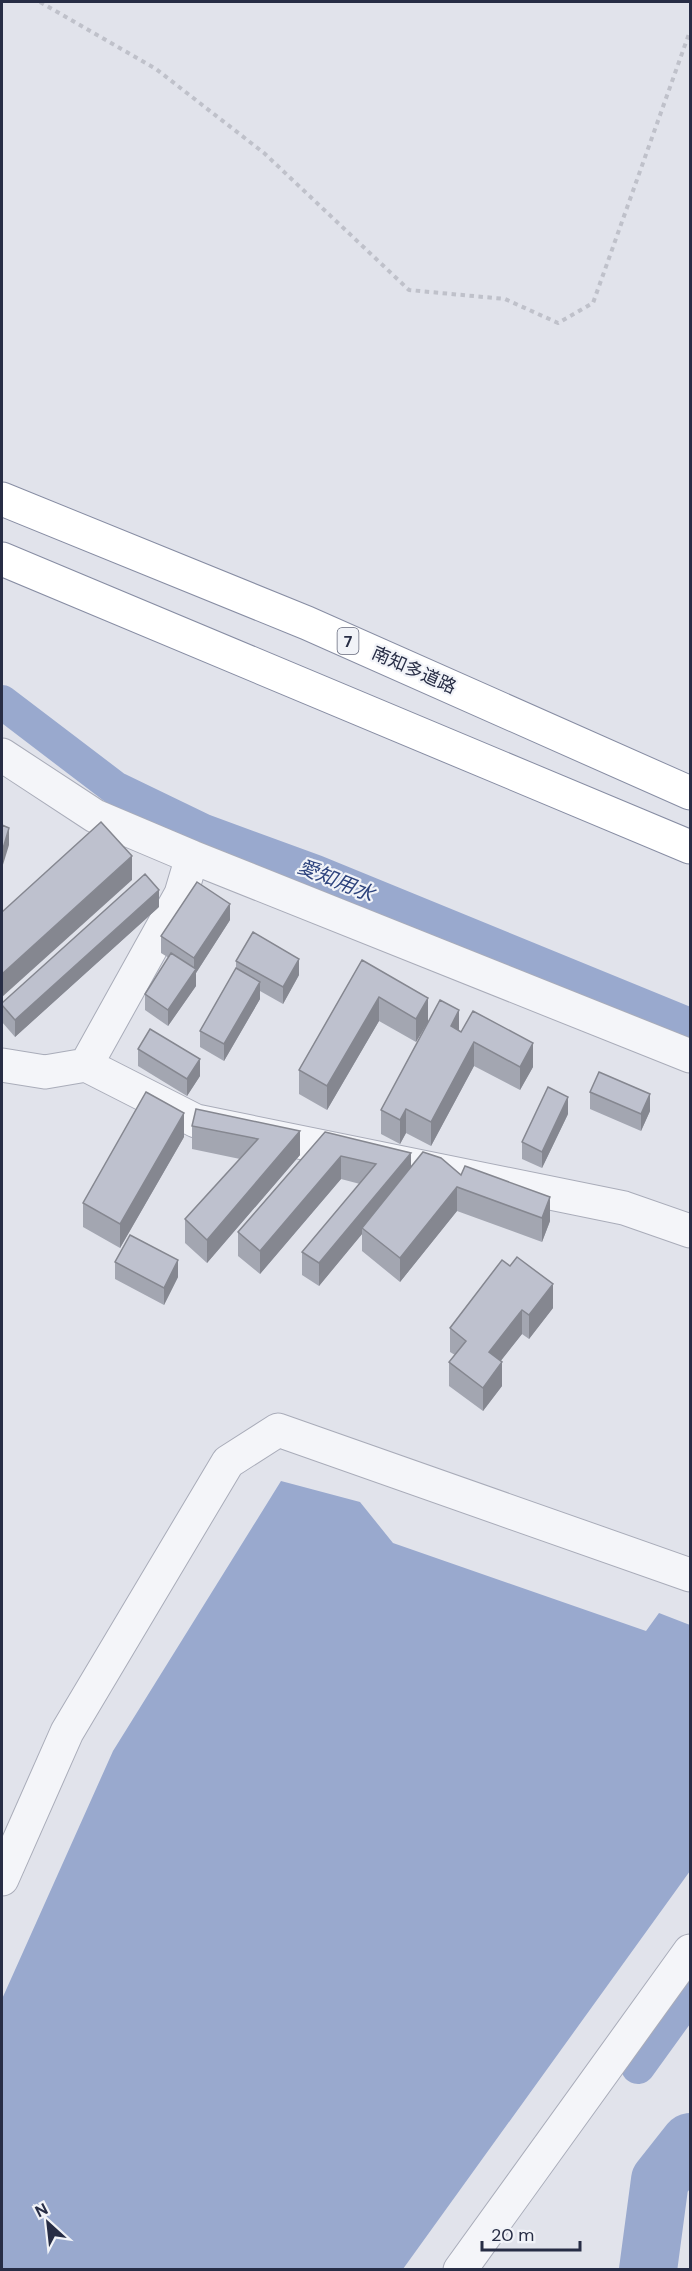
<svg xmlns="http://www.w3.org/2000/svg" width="692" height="2271" viewBox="0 0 692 2271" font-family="'DM Sans','Noto Sans JP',sans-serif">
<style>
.water{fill:#99a9ce}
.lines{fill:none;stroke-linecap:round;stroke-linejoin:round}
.canal{stroke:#99a9ce;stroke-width:34}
.river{stroke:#99a9ce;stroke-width:58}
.minor-casing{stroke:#a9acb9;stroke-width:35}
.highway-casing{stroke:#878da3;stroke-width:35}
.path{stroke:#bfc1ca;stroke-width:4;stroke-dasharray:4.5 4.5;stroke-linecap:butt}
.minor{stroke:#f4f5f9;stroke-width:33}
.highway{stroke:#fff;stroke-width:33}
.wall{fill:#a3a6b1}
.shaded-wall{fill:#858790}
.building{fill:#bec1ce;stroke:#858790;stroke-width:1.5}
.labels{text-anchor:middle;stroke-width:4.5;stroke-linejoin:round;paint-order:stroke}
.shield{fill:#f1f3f8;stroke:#64687b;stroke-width:1.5}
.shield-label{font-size:16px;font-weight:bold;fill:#272d45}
.street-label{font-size:18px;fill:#272d45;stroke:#f1f3f8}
.water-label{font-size:20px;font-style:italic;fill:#2d437d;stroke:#f1f3f8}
</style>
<rect width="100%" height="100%" fill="#e1e3eb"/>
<path class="water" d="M281,1481l79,21 33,41 253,88 13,-18 31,12v246l-287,398h-401v-270l111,-248z"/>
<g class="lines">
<path class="canal" d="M2,702l113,86 89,43 112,41 374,153
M638,2067l52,-72"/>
<path class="river" d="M648,2270l12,-90 30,-38"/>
<g class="minor-casing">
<path id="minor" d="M2,755l93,61 97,41 -11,37 -95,171
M192,857l498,199
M2,1065l43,7 41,-7 110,56 428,87 66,23
M2,1879l65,-147 161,-270 50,-32 412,145
M460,2270l230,-319"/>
</g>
<g class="highway-casing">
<path id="highway" d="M2,499l305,124 383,170
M2,559l688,288"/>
</g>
<path class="path" d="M40,2l116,67 108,84 145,137 96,9 53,24 35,-20 97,-272"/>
<use href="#minor" class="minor"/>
<use href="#highway" class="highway"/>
</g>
<path class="wall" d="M159,907l-144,130 -13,-15v-19z
M230,920l-34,53v13l-28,40 -23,-16v-16l24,-36 -8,-5v-17z
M362,960l66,62 -12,20 -37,-21 -52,89 -28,-16v-24z
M236,961l63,14 -16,29 -23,-13v8l-36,62 -24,-14v-16l36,-63z
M459,1031l74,36 -13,23 -46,-24 -43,80 -25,-13 -6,11 -19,-10v-24z
M138,1049l62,27 -13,20 -49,-30z
M590,1092l60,19 -9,20 -51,-22z
M568,1114l-26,54 -20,-9v-17z
M192,1126l108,5v24l-93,108 -22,-20v-24l55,-60 -48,-10z
M325,1132l86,36 50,7 89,46 -8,21 -85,-31 -57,71 -38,-31v-17l-43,52 -17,-11v-23l58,-68 -19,-5 -81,95 -22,-18v-24z
M184,1137l-64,111 -37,-21v-24z
M502,1260l51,48 -24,31 -7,-5 -22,27 2,25 -19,25 -34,-25v-24l6,-7 -5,-3v-24z
M115,1262l63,15 -14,28 -49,-26z"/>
<path class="shaded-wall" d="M9,828v17l-7,23v-16z
M132,856v24l-130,117v-23z
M159,890v17l-144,130v-17z
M230,904v16l-34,53v13l-28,40v-16l26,-39v-13z
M299,959v16l-16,29v-17z
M260,982v17l-36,62v-17z
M379,997v24l-52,89v-24z
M428,998v24l-12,20v-23z
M459,1010v24l-8,-8z
M474,1042v24l-43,80v-24z
M533,1043v24l-13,23v-23z
M200,1059v17l-13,20v-17z
M650,1094v17l-9,20v-17z
M568,1097v17l-26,54v-16z
M406,1109v24l-6,11v-24z
M184,1113v24l-64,111v-24z
M300,1131v24l-93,108v-23z
M411,1153v23l-49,52v6l-43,52v-23z
M341,1156v23l-81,95v-23z
M457,1187v24l-57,71v-24z
M550,1197v24l-8,21v-24z
M178,1260v17l-14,28v-17z
M553,1284v24l-24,31v-24z
M522,1310v24l-33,42v-24z
M502,1362v24l-19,25v-23z"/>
<path class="building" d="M101,822l31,34 -130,118v-62z
M2,825l7,3 -7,24z
M145,874l14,16 -144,130 -13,-15v-2z
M197,882l33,22 -36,54 -33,-22z
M253,932l46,27 -16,28 -47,-26z
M171,953l25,16 -28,41 -23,-16z
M362,960l66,38 -12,21 -37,-22 -52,89 -28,-16z
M236,968l24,14 -36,62 -24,-13z
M440,1000l19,10 -8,16 10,6 12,-21 60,32 -13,24 -46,-25 -43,80 -25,-13 -6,11 -19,-10z
M150,1029l50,30 -13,20 -49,-30z
M599,1072l51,22 -9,20 -51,-22z
M548,1087l20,10 -26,55 -20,-10z
M146,1092l38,21 -64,111 -37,-21z
M196,1109l104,22 -93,109 -22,-21 73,-80 -66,-13z
M325,1132l86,21 -92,110 -17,-11 74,-88 -35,-8 -81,95 -22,-19z
M423,1152l18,6 20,17 4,-9 85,31 -8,21 -85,-31 -57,71 -38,-30z
M130,1235l48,25 -14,28 -49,-26z
M517,1257l36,27 -24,31 -7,-5 -33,42 13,10 -19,26 -34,-26 17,-21 -16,-13 52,-68 8,6z"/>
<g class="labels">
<rect class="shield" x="337.5" y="628" width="21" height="26" rx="4.5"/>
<g class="shield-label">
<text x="348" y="647">7</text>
</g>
<g class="street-label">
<text transform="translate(414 670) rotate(24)" y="6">南知多道路</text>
</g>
<g class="water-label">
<text transform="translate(336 880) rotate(22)" y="7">愛知用水</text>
</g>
</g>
<rect width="692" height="2271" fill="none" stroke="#272d45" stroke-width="6"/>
<g transform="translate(48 2223) rotate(333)" stroke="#f1f3f8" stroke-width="4.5" paint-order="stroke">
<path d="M0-4.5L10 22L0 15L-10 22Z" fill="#272d45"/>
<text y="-9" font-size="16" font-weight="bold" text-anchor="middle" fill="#272d45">N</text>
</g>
<path d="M482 2241v9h98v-9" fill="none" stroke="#272d45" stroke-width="3"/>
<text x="491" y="2241" font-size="18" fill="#272d45" stroke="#f1f3f8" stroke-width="4.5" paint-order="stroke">20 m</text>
</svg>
